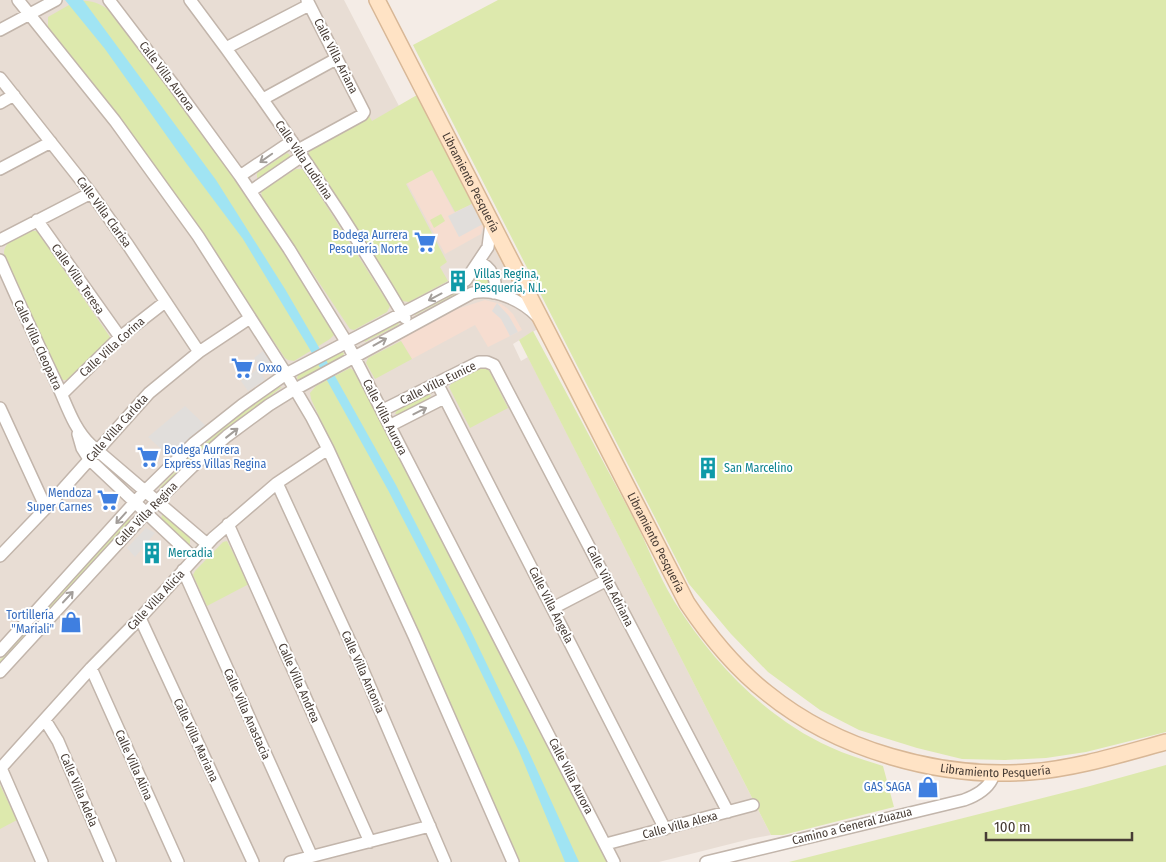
<svg xmlns="http://www.w3.org/2000/svg" width="1166" height="862" viewBox="0 0 1166 862" font-family="'Fira Sans Condensed',sans-serif">
<style>
.residential{fill:#e8ddd4}
.commercial{fill:#f6ddd0}
.green{fill:#dde9ad}
.parking{fill:#e1dedb}
.water{fill:#a0e4f3}
.lines{fill:none;stroke-linecap:round;stroke-linejoin:round}
.street-casing{stroke:#c2b5ab;stroke-width:14}
.secondary-casing{stroke:#d8b796;stroke-width:18}
.street{stroke:#fff;stroke-width:11}
.secondary{stroke:#ffe3c5;stroke-width:15}
.oneway{stroke:#a39e9a}
.labels{text-anchor:middle;stroke-width:4;stroke-linejoin:round;paint-order:stroke}
.street-label{font-size:12px;fill:#473c35;stroke:#fff}
.shop-label{font-size:12px;fill:#366cbe;stroke:#fff;text-anchor:end}
.culture-label{font-size:12px;fill:#0d838f;stroke:#fff;text-anchor:start}
</style>
<rect width="100%" height="100%" fill="#f4ece6"/>
<path class="residential" d="M0,0h344l56,108 24,-16 120,233 -31,19 8,17 7,-4 243,478 -21,4 -91,23h-659z"/>
<path class="commercial" d="M432,170l22,42 18,-8 11,23 -2,7 -36,20 -38,-71z
M485,300l16,4 6,4 6,6 9,16 -34,17 -13,-22 -63,34 -12,-20 57,-30z"/>
<path class="green" d="M498,0h668v732l-80,20 -40,6 -41,2 -43,-1 -45,-11 -58,-18 -39,-20 -52,-38 -37,-38 -42,-50 -276,-539z
M80,1c14,-1 23,4 33,13l97,127 65,94 58,95 1,5 -4,4 -36,22 -6,-1 -3,-2 -117,-173 -71,-97 -49,-61v-10l21,-12z
M417,95l55,109 -17,8 -23,-42 -26,14 41,78 -7,5 8,14 -39,21 -7,-1 -94,-144 2,-8 59,-33 3,5z
M287,153l3,2 -1,4 -29,19h-3v-5z
M296,169h7l87,137 -3,6 -33,18 -4,-1 -88,-132 -1,-6z
M441,214l4,7 -11,7 -4,-8z
M37,231l73,106v3l-43,40h-4l-4,-3 -55,-123c-1,-13 20,-24 33,-23z
M482,270l8,12 1,4 -15,-2v-5z
M457,291l1,2 -43,22v-2z
M397,322l2,1 -1,2 -33,17 -1,-1z
M533,331c34,63 67,125 101,188 14,27 24,56 40,82 37,59 91,117 156,146 17,8 35,13 53,19l11,41 -111,28h-12l-252,-495z
M401,341l11,18 -37,20 -9,-16 2,-5z
M339,351l5,2 -1,4 -42,23 -4,-1 1,-5z
M483,367l6,3 19,38 -38,20 -21,-41 2,-3z
M350,368l4,3 252,484 1,7h-87l-119,-269 -90,-194 -1,-6 6,-7z
M279,387h3l-64,49 -57,53 -2,-1 37,-37 41,-34z
M428,394l3,1 -3,5 -29,14h-4l2,-4z
M162,515h3l25,23v6h-3l-26,-24z
M128,519l4,2 -132,146v-7z
M227,541l22,43 -42,22 -14,-31 2,-4 28,-29z
M1166,765v97h-377l301,-76z
M0,785l17,35 -17,9z"/>
<path class="parking" d="M472,204l11,20 -24,13 -11,-21z
M497,303l12,13 9,16 -8,4 -9,-17 -9,-8z
M263,351l10,14 -9,7 -10,-14z
M259,368l6,12 -17,11 -7,-10z
M185,406l21,20 -35,32 -23,-21z
M146,528l9,5 -20,24 -8,-9z"/>
<path class="water" d="M65,0h18l133,180 69,109 32,55 79,141 73,142 58,121 52,114h-14l-46,-111 -57,-118 -74,-143 -79,-142 -66,-109 -57,-76 -81,-114z"/>
<g class="lines">
<g class="street-casing">
<path id="street" d="M18,0l97,121 83,115 85,133 29,49 16,31 86,187 99,226
M109,0l64,84 67,92 49,73 58,94 267,519
M190,0c77,102 150,208 215,318
M0,30l56,-30
M226,48l83,-43
M0,78l91,115 37,52 71,107
M263,99l73,-40
M0,103l14,-8
M298,150l64,-35 2,-3 -57,-112
M0,169l51,-27
M240,176l52,-35
M251,191l51,-35
M37,220l83,117
M0,240l91,-47
M0,260c18,41 37,82 56,122 11,23 17,46 35,63l116,99
M478,263c12,0 22,21 15,30
M437,383l228,446
M62,394l58,-57 45,-35
M0,408l46,100
M387,408l92,-46h8l7,3 234,447
M395,423l49,-25
M78,434l4,14 7,11 105,99
M277,483l82,178 86,201
M228,524l142,318
M0,556l46,-48 103,-115 50,-41 51,-34
M183,570l129,287
M553,608l54,-28
M140,618l113,244
M0,651l145,-160 49,-48 48,-38 44,-31 180,-94 22,-33 3,-24
M91,668l87,194
M0,672l157,-171 35,-34 35,-31 42,-31 21,-13 182,-99c23,-5 49,7 65,23
M45,720l13,21 52,121
M1,768l41,94
M0,769l91,-101 49,-50 73,-80 64,-55 51,-34
M606,844l147,-39
M290,862l140,-36
M706,862l258,-62c11,-4 23,-11 28,-21"/>
</g>
<g class="secondary-casing">
<g id="secondary">
<path id="s1" d="M377,0l310,603c22,33 48,65 80,90 70,57 173,86 262,79 45,-3 93,-18 137,-30"/>
</g>
</g>
<use href="#street" class="street"/>
<use href="#secondary" class="secondary"/>
</g>
<defs><path id="oneway-shaft" d="M-6 0H5M1.5-3L5.5 0L1.5 3" fill="none" stroke-width="1.6" stroke-linecap="round" stroke-linejoin="round" transform="scale(1.25)"/></defs>
<g class="oneway">
<use href="#oneway-shaft" transform="translate(266 158) rotate(145)"/>
<use href="#oneway-shaft" transform="translate(435 297) rotate(152)"/>
<use href="#oneway-shaft" transform="translate(380 342) rotate(-29)"/>
<use href="#oneway-shaft" transform="translate(420 411) rotate(-27)"/>
<use href="#oneway-shaft" transform="translate(232 433) rotate(-38)"/>
<use href="#oneway-shaft" transform="translate(121 518) rotate(132)"/>
<use href="#oneway-shaft" transform="translate(68 597) rotate(-47)"/>
</g>
<defs>
<g id="supermarket-bare" transform="scale(1.725)"><path d="M-6-5.5h2.5l.6 2H6L4.5 2H-2.5L-4.4-4H-6ZM-1.5 3.2a1.3 1.3 0 1 0 .1 0ZM3 3.2a1.3 1.3 0 1 0 .1 0Z" fill="#3f7fe0" stroke="#fff" stroke-width="2.5" paint-order="stroke"/></g>
<g id="building-bare" transform="scale(1.725)"><path d="M-4-6H4V6H1V3H-1V6H-4ZM-2.5-4.3h1.7v1.8h-1.7ZM.8-4.3h1.7v1.8H.8ZM-2.5-1h1.7V.8h-1.7ZM.8-1h1.7V.8H.8Z" fill="#0f9aa8" stroke="#fff" stroke-width="2.5" paint-order="stroke"/></g>
<g id="shop-bare" transform="scale(1.725)"><path d="M-5-2.5h2.3a2.7 3.5 0 0 1 5.4 0H5L5.5 6h-11ZM-1.5-2.5h3a1.5 2.3 0 0 0-3 0Z" fill="#3f7fe0" stroke="#fff" stroke-width="2.5" paint-order="stroke"/></g>
</defs>
<g fill-rule="evenodd">
<use href="#supermarket-bare" x="425" y="242"/>
<use href="#building-bare" x="458" y="281"/>
<use href="#supermarket-bare" x="242" y="368"/>
<use href="#supermarket-bare" x="148" y="457"/>
<use href="#building-bare" x="708" y="468"/>
<use href="#supermarket-bare" x="108" y="500"/>
<use href="#building-bare" x="152" y="553"/>
<use href="#shop-bare" x="71" y="622"/>
<use href="#shop-bare" x="928" y="787"/>
</g>
<g class="labels">
<g class="street-label">
<text transform="translate(336 56) rotate(63)" y="4">Calle Villa Ariana</text>
<text transform="translate(167 76) rotate(53)" y="4">Calle Villa Aurora</text>
<text transform="translate(304 160) rotate(56)" y="4">Calle Villa Ludivina</text>
<text dy="4" stroke="none"><textPath href="#s1" startOffset="205">Libramiento Pesquería</textPath></text>
<text transform="translate(104 212) rotate(54)" y="4">Calle Villa Clarisa</text>
<text transform="translate(78 279) rotate(55)" y="4">Calle Villa Teresa</text>
<text transform="translate(38 345) rotate(65)" y="4">Calle Villa Cleopatra</text>
<text transform="translate(112 347) rotate(-42)" y="4">Calle Villa Corina</text>
<text transform="translate(438 383) rotate(-26)" y="4">Calle Villa Eunice</text>
<text transform="translate(385 417) rotate(63)" y="4">Calle Villa Aurora</text>
<text transform="translate(117 428) rotate(-48)" y="4">Calle Villa Carlota</text>
<text transform="translate(146 514) rotate(-46)" y="4">Calle Villa Regina</text>
<text dy="4" stroke="none"><textPath href="#s1" startOffset="610">Libramiento Pesquería</textPath></text>
<text transform="translate(610 586) rotate(63)" y="4">Calle Villa Adriana</text>
<text transform="translate(156 600) rotate(-47)" y="4">Calle Villa Alicia</text>
<text transform="translate(551 605) rotate(63)" y="4">Calle Villa Ángela</text>
<text transform="translate(363 672) rotate(66)" y="4">Calle Villa Antonia</text>
<text transform="translate(299 683) rotate(66)" y="4">Calle Villa Andrea</text>
<text transform="translate(247 714) rotate(66)" y="4">Calle Villa Anastacia</text>
<text transform="translate(196 740) rotate(65)" y="4">Calle Villa Mariana</text>
<text transform="translate(134 765) rotate(66)" y="4">Calle Villa Alina</text>
<text dy="4" stroke="none"><textPath href="#s1" startOffset="1045">Libramiento Pesquería</textPath></text>
<text transform="translate(571 776) rotate(63)" y="4">Calle Villa Aurora</text>
<text transform="translate(79 790) rotate(67)" y="4">Calle Villa Adela</text>
<text transform="translate(680 825) rotate(-15)" y="4">Calle Villa Alexa</text>
<text transform="translate(852 826) rotate(-14)" y="4">Camino a General Zuazua</text>
</g>
<g class="shop-label">
<text x="408" y="239">Bodega Aurrera<tspan x="408" dy="14">Pesquería Norte</tspan></text>
<text x="258" y="372" text-anchor="start">Oxxo</text>
<text x="164" y="454" text-anchor="start">Bodega Aurrera<tspan x="164" dy="14">Express Villas Regina</tspan></text>
<text x="92" y="497">Mendoza<tspan x="92" dy="14">Super Carnes</tspan></text>
<text x="54" y="619">Tortillería<tspan x="54" dy="14">"Mariali"</tspan></text>
<text x="911" y="791">GAS SAGA</text>
</g>
<g class="culture-label">
<text x="474" y="278">Villas Regina,<tspan x="474" dy="14">Pesquería, N.L.</tspan></text>
<text x="724" y="472">San Marcelino</text>
<text x="168" y="557">Mercadia</text>
</g>
</g>
<path d="M986 832v8h146v-8" fill="none" stroke="#473c35" stroke-width="2.5"/>
<text x="994" y="832" font-size="15" fill="#473c35" stroke="#ffffff" stroke-width="4" paint-order="stroke">100 m</text>
</svg>
